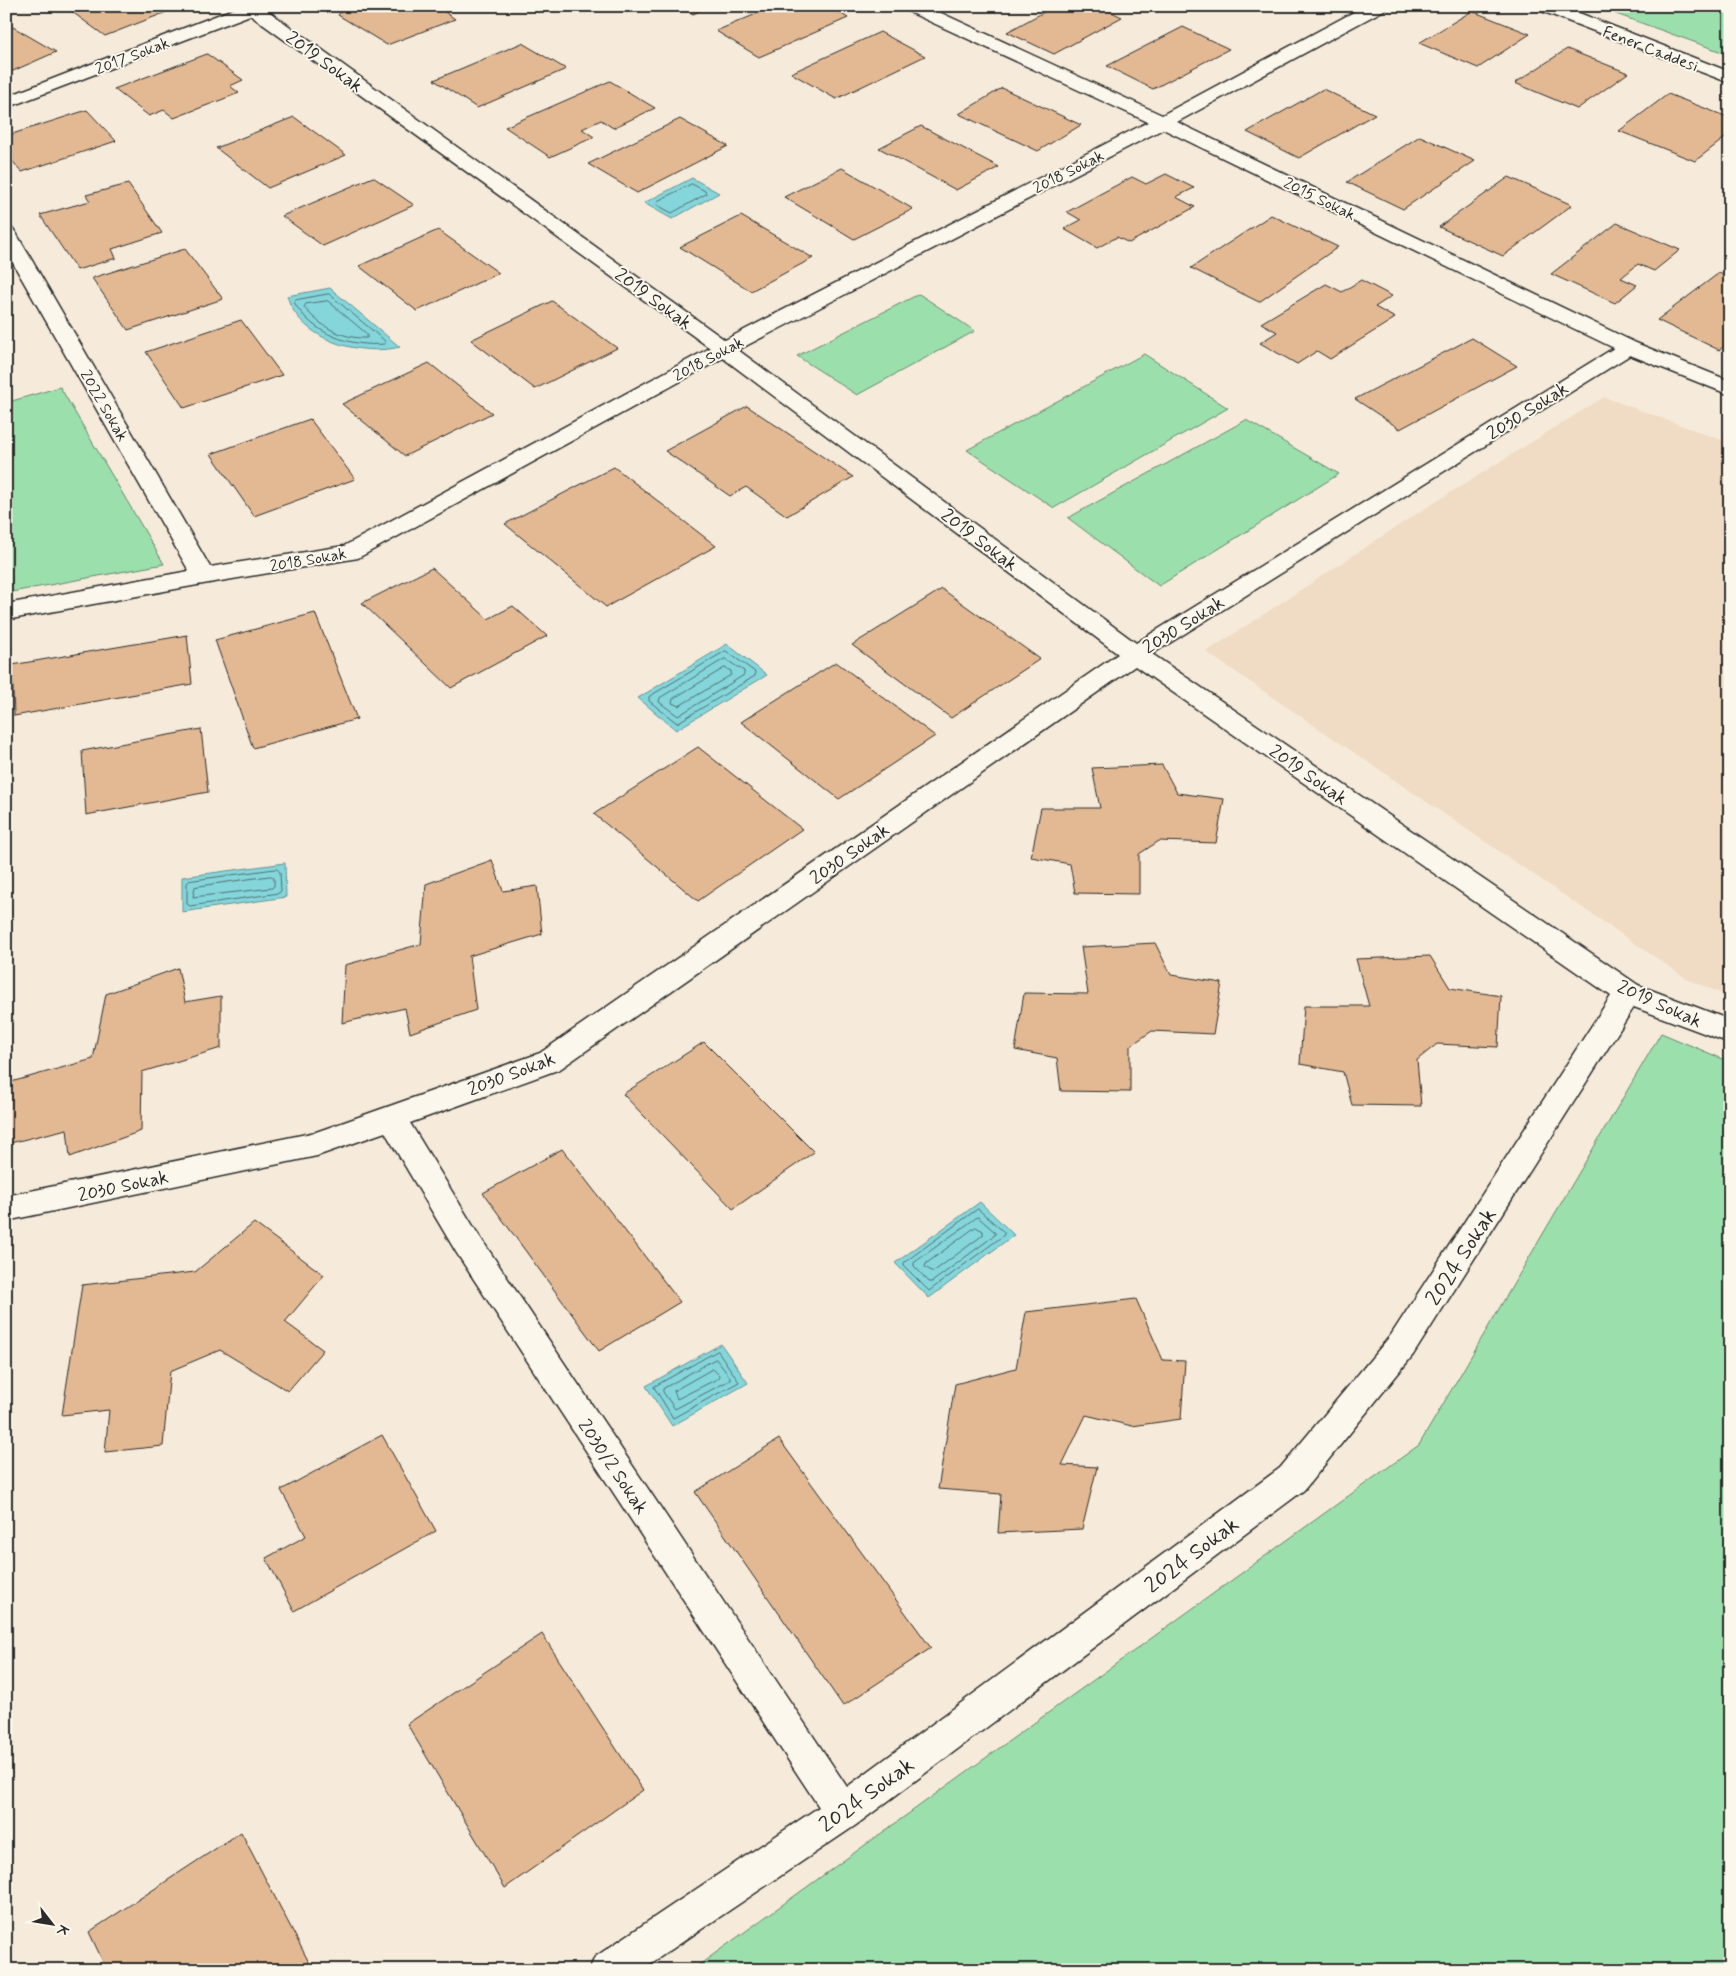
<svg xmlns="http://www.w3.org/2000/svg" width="1736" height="1976" viewBox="0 0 1736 1976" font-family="Mynerve,sans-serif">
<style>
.built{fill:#f0dcc5}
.green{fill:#9be0ac;stroke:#63866c}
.water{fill:#84d6db;stroke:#609295}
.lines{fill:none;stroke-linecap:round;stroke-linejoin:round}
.shore{stroke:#4f6f71;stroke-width:1}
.building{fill:#e3b993;stroke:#2b2b2b}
.street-casing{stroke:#2b2b2b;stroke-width:3}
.secondary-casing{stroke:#2b2b2b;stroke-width:3}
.street{fill:#fbf7ec;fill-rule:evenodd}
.secondary{fill:#fbf7ec;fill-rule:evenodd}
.labels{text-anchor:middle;stroke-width:4;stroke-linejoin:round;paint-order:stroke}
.far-street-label{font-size:16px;fill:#2b2b2b;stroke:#fbf7ec}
.street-label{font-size:19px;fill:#2b2b2b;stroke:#fbf7ec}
.near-street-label{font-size:22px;fill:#2b2b2b;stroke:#fbf7ec}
</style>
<rect width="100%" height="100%" fill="#f6ebda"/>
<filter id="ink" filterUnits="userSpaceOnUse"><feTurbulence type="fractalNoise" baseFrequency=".02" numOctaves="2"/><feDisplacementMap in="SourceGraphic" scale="10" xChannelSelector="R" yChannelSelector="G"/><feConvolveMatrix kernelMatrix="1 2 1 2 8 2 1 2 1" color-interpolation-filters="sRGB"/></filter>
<g filter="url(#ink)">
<path class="built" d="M1604,397l126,46v554l-43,-18 -481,-327 210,-138z"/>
<path class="green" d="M1594,6h136v49z
M919,294l56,37 -118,64 -60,-39z
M1144,354l84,54 -174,100 -87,-58z
M60,387l104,177 -158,29v-202l6,10z
M1246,420l93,54 -180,112 -91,-68z
M1661,1033l69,29v908h-1038l727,-525z"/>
<path class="water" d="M692,178l27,15 -47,26 -28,-16z
M330,288l70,59c-41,10 -100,-7 -113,-51z
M727,644l40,31 -91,55 -38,-32z
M285,863l1,34 -104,15v-35z
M980,1202l34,33 -85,63 -34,-35z
M721,1344l27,39 -76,43 -26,-40z"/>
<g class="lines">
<path class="shore" d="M692,184l13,7 1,3 -34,19 -15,-8 1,-4z
M329,294l56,47v3c-35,3 -73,-10 -91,-42l2,-2z
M328,301l39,33v4c-25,1 -48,-12 -63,-31l2,-3z
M726,651l29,21v4l-78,47 -28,-22v-4z
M725,659l19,12v4l-66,41 -19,-14 1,-4z
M725,668l6,3v4l-52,31 -7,-3 1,-4z
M277,869l3,3 1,19 -2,2 -89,13 -3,-2v-21l2,-2z
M271,876l3,2v8l-2,2 -79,9 2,-10z
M978,1209l26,23v3l-75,56 -25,-25v-3z
M978,1217l17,15v3l-63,47h-3l-15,-16v-3z
M976,1227l7,4v4l-50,37 -8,-5 1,-3z
M718,1351l21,31 -66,36 -19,-31z
M716,1359l14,18v3l-55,29 -12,-17v-3z
M713,1369l6,6v3l-42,21 -3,-8z"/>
</g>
<path class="building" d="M64,6h118l-77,30z
M346,6h90l19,13 -68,26 -49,-30z
M679,6h32l-18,8z
M775,6h53l20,12 -89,39 -43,-26z
M1055,6h44l23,11 -68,37 -47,-22z
M1472,11l58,23 -52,34 -59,-25z
M13,27l43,25 -50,22v-45z
M1183,27l46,22 -76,40 -46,-23z
M880,32l45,24 -89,43 -45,-26z
M522,43l44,26 -89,39 -43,-28z
M1567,49l61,24 -51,36 -62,-26z
M207,54l36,26 -13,6 9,7 -65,25 -10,-8 -15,6 -35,-27z
M610,81l45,27 -42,20 -12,-8 -19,9 12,8 -44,20 -45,-30z
M1002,88l79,37 -43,26 -79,-37z
M1323,89l52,25 -76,44 -52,-26z
M1668,94l62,24v16l-35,27 -76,-30z
M87,110l29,31 -94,31 -16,-18v-18z
M294,117l52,38 -78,33 -52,-40z
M680,119l48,27 -91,47 -49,-29z
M921,126l40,21 38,20 -43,23 -77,-42z
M1420,136l55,25 -72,48 -56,-27z
M842,168l71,41 -59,30 -70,-42z
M1166,174l28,14 -18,9 19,10 -66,36 -12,-6 -20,11 -33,-19 17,-9 -14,-8 33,-18 32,-17 14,7z
M373,177l41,28 -91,41 -41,-30z
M1509,177l63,28 -69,51 -64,-29z
M128,184l34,49 -50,16 4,9 -39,12 -37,-55 50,-14 -4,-6z
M1271,215l67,32 -79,55 -68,-34z
M741,216l72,42 -62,33 -71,-44z
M1617,223l63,27 -26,21 -16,-7 -17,14 16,7 -22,18 -64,-29z
M438,230l61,43 -82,38 -58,-45z
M185,249l38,50 -95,31 -36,-52z
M1719,273l11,5v64l-11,8 -62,-30z
M1361,280l31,16 -17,11 20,11 -65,41 -13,-8 -20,13 -37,-21 17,-11 -16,-9 65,-39 16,8z
M552,301l65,47 -82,41 -64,-49z
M241,320l41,55 -98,33 -38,-56z
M1472,338l45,28 -117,63 -45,-30z
M429,363l63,50 -87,43 -63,-52z
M747,406l106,71 -66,39 -41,-29 -16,9 -65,-45z
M310,419l45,60 -101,37 -43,-62z
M614,467l102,79 -110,61 -101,-83z
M432,568l56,51 25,-13 34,30 -96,52 -89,-85z
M942,589l98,70 -89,59 -99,-73z
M315,613l42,106 -104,29 -38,-108z
M187,635l5,49 -178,32 -2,-51z
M836,662l99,74 -96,63 -98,-77z
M201,729l7,63 -122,23 -4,-64z
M698,747l104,82 -104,72 -104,-87z
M1162,765l15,28 47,6 -8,44 -57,-2 -20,13v40l-64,-1 -5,-29 -39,-7 10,-49h59l-8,-40z
M492,860l11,31 34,-5 5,48 -73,22 7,54 -66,23 -5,-25 -63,15 3,-58 76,-21 5,-60z
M1155,943l16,32 51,8 -9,51 -61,-3 -22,15v46l-69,-1 -4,-33 -42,-8 9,-57 64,1 -7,-47z
M1430,956l20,32 51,8 -3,51 -61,-3 -20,16 4,46 -69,-1 -9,-33 -43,-8 4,-58h65l-13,-47z
M178,968l7,34 36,-6v52l-79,24 -1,59 -71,26 -3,-28 -61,15v-33l5,-29 82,-23 13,-65z
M704,1042l110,110 -81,57 -110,-115z
M562,1149l118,153 -81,49 -116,-158z
M254,1223l70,52 -39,47 38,28 -35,41 -68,-41 -50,21 -7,75 -58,6 4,-42 -47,5 20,-130 113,-13z
M1136,1299l27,61 22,1 -4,58 -49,7 -46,-11 -24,50 35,2 -15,62 -84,4 3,-39 -63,-5 17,-105 61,-16 10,-56z
M382,1435l54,96 -142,80 -28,-53 40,-22 -25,-46z
M779,1439l152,209 -88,58 -148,-214z
M542,1634l101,156 -138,98 -98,-164z
M241,1832l72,138h-206l-18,-38z"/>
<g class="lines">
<g class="street-casing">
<path id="street" d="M241,6h24l-1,2 461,332 423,-218 -243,-112 -2,-4h23l236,109 203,-109h21l-2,4 -207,112 459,221 94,38v14l-100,-40 -478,299 486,331 92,35v23l-96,-36 -221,348 -109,135 -448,335 -215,145h-52l6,-13 224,-150 -363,-555 -71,-120 -68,24 -311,65v-25l310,-64 224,-79 578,-399 -395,-296 -365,200 -155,26 -197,36v-16l183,-33 -183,-320v-24l7,2 3,4 194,334 134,-21 366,-198 -460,-333 -244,93v-11zM1163,129l451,219 -478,295 -398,-293zM1135,666l476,330 -220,339 -111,133 -433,319 -369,-553 -68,-111 150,-54z"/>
</g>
<g class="secondary-casing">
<path id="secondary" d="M1537,6h24l169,66v11l-191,-73z"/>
</g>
<use href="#street" class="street"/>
<use href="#secondary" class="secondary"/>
</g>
</g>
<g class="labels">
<g class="far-street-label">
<text transform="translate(1651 48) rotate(21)" y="6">Fener Caddesi</text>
<text transform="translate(132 55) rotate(-21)" y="6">2017 Sokak</text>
<text transform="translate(1068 171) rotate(-27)" y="6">2018 Sokak</text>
<text transform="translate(1320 198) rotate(26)" y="6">2015 Sokak</text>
<text transform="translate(708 358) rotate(-28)" y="6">2018 Sokak</text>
<text transform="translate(105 405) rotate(60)" y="6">2022 Sokak</text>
<text transform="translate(308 559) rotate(-10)" y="6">2018 Sokak</text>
</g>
<g class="street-label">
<text transform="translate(325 61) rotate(36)" y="7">2019 Sokak</text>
<text transform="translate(654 298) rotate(36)" y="7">2019 Sokak</text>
<text transform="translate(1527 410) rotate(-32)" y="7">2030 Sokak</text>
<text transform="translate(980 539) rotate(37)" y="7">2019 Sokak</text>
<text transform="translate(1183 624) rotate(-32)" y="7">2030 Sokak</text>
<text transform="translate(1309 774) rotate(35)" y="7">2019 Sokak</text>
<text transform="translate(849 853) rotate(-35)" y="7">2030 Sokak</text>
<text transform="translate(1660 1003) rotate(24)" y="7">2019 Sokak</text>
<text transform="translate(511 1073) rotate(-21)" y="7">2030 Sokak</text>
<text transform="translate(123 1185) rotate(-12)" y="7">2030 Sokak</text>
<text transform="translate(614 1466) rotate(56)" y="7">2030/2 Sokak</text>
</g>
<g class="near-street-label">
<text transform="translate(1460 1256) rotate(-57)" y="8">2024 Sokak</text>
<text transform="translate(1191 1554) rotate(-37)" y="8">2024 Sokak</text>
<text transform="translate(866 1794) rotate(-36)" y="8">2024 Sokak</text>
</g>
</g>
<rect width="1736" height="1976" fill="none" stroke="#fbf7ec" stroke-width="25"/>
<rect x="12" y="12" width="1711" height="1951" fill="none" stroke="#2b2b2b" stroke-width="2" filter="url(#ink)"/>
<g transform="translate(52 1924) rotate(121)" stroke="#fbf7ec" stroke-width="4" paint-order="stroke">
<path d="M0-4L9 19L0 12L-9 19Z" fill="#2b2b2b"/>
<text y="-8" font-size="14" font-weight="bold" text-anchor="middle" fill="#2b2b2b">K</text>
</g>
</svg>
